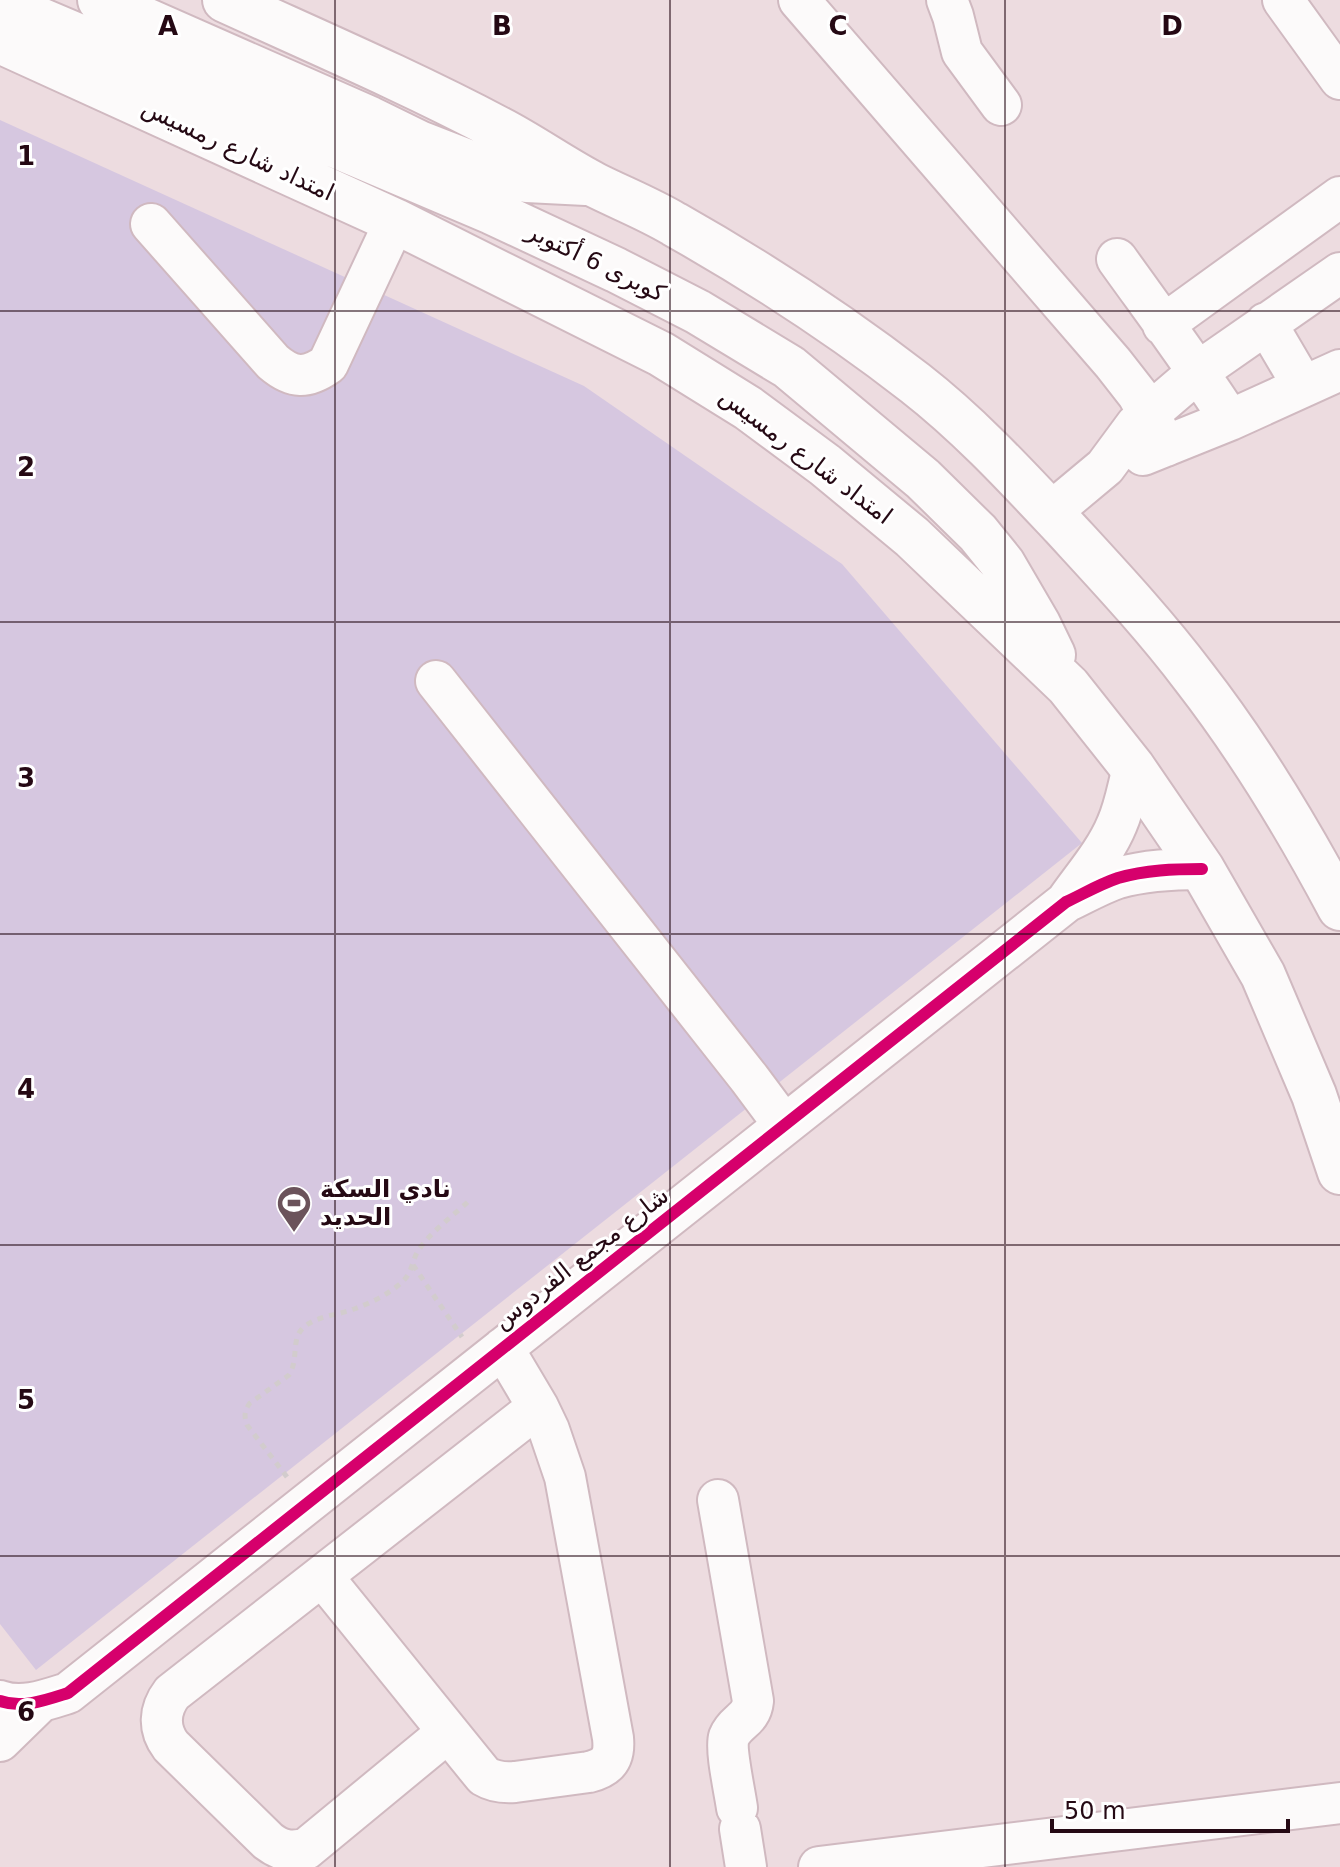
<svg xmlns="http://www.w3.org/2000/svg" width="1340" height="1867" viewBox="0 0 1340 1867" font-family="'DejaVu Sans','Noto Sans Arabic',sans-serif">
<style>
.green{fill:#d6c7e0}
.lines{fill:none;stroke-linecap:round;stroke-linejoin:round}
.minor-casing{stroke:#d0b9c0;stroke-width:44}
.highway-casing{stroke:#d0b9c0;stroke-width:48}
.path{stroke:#d2cccd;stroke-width:5;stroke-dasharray:6 6;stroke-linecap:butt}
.minor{stroke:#fcfafa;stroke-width:40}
.highway{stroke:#fcfafa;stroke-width:44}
.cycleway-casing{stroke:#fff;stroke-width:17}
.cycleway{stroke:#d6006c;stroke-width:12}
.grid{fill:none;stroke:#250914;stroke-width:2;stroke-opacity:0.55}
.labels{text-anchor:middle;stroke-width:6;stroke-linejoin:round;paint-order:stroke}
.street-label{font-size:24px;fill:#250914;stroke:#fff}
.poi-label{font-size:24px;font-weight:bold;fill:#250914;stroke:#fff;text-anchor:start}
.grid-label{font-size:26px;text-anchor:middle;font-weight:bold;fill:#250914;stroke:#fff;stroke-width:6;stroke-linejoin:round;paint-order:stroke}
</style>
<rect width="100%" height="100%" fill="#eddce0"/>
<path class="green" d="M0,120l584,266 258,178 240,279 -1046,827 -36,-46z"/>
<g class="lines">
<g class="minor-casing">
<path id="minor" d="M799,0l314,363 25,32 28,51
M947,0l6,16 9,36 39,53
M1283,0l57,79
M151,224l122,138c20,17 34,17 55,2l67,-143
M1117,259c38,53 77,105 113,161
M1266,323l37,63
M1163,325l177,-128
M1143,455l87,-35 110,-50
M1051,512l54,-45 31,-42 63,-54 141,-98
M436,681l313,397 35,47
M1068,899c17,-24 38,-48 49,-75 8,-18 11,-38 16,-56
M718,1500l35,201c-2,20 -18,20 -24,36 -4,12 6,56 8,71
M322,1576l162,200c10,6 19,7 31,6l74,-10c20,-5 26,-14 24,-34l-48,-261 -16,-47 -11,-23 -35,-59
M0,1701c22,8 46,-1 68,-8l998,-791c17,-8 34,-18 52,-24 28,-8 56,-9 84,-9
M448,1732l-142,117c-16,3 -25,2 -38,-8l-97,-95c-13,-17 -12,-36 1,-53l366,-286
M0,1741l40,-39
M740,1829l6,38
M819,1867l521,-64"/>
</g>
<g class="highway-casing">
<path id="highway" d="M100,0l270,119 49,24 59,23 49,14 59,3
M225,0c92,42 185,82 274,129 33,17 63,39 96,56 26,13 54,24 79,39 83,47 165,100 241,159 54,42 101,93 148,143 45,49 91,98 131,151 56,72 103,150 146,231
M0,3l492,209 124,58 82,42 91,55 134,112 55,54 25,31 35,60 15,31
M0,41l395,180 266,133 87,54 77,57 87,72 156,149 65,82 69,101 61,106 51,120 26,77"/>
</g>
<path class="path" d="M413,1265l49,72
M287,1477l-40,-52c-3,-9 -3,-14 3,-22l39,-28c10,-16 2,-34 13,-46 12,-13 37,-14 52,-20 17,-6 37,-16 49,-28 10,-9 9,-23 17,-33 11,-16 35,-34 50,-48"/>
<use href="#minor" class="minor"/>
<use href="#highway" class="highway"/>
<g class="cycleway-casing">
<path id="cycleway" d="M0,1701c22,8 46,-1 68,-8l998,-791c17,-8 34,-18 52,-24 28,-8 56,-9 84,-9"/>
</g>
<use href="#cycleway" class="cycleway"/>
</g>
<path class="grid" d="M335,0v1867M670,0v1867M1005,0v1867M0,311h1340M0,622h1340M0,934h1340M0,1245h1340M0,1556h1340"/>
<defs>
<g id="stadium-pin" transform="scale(1.8)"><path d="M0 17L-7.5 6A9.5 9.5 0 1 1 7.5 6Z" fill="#6b535b" stroke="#fff"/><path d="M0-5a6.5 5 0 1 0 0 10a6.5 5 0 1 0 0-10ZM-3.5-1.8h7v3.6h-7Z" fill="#fff"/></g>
</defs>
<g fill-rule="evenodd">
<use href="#stadium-pin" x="294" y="1203"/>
</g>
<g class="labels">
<g class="street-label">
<text transform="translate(238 150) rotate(25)" y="8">امتداد شارع رمسيس</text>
<text transform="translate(596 262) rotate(26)" y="8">كوبرى 6 أكتوبر</text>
<text transform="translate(806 456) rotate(37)" y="8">امتداد شارع رمسيس</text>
<text transform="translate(581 1258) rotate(-38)" y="8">شارع مجمع الفردوس</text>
</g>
<g class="poi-label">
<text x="320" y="1197">نادي السكة<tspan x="320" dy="28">الحديد</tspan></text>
</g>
</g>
<g class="grid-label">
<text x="168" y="35">A</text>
<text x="502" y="35">B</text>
<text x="838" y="35">C</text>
<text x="1172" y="35">D</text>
<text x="26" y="165">1</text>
<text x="26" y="476">2</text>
<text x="26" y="787">3</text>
<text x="26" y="1098">4</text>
<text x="26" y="1409">5</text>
<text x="26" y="1721">6</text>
</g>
<path d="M1052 1819v12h236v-12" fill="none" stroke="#250914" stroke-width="4"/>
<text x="1064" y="1819" font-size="24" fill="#250914" stroke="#ffffff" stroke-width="6" paint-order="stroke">50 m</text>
</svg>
